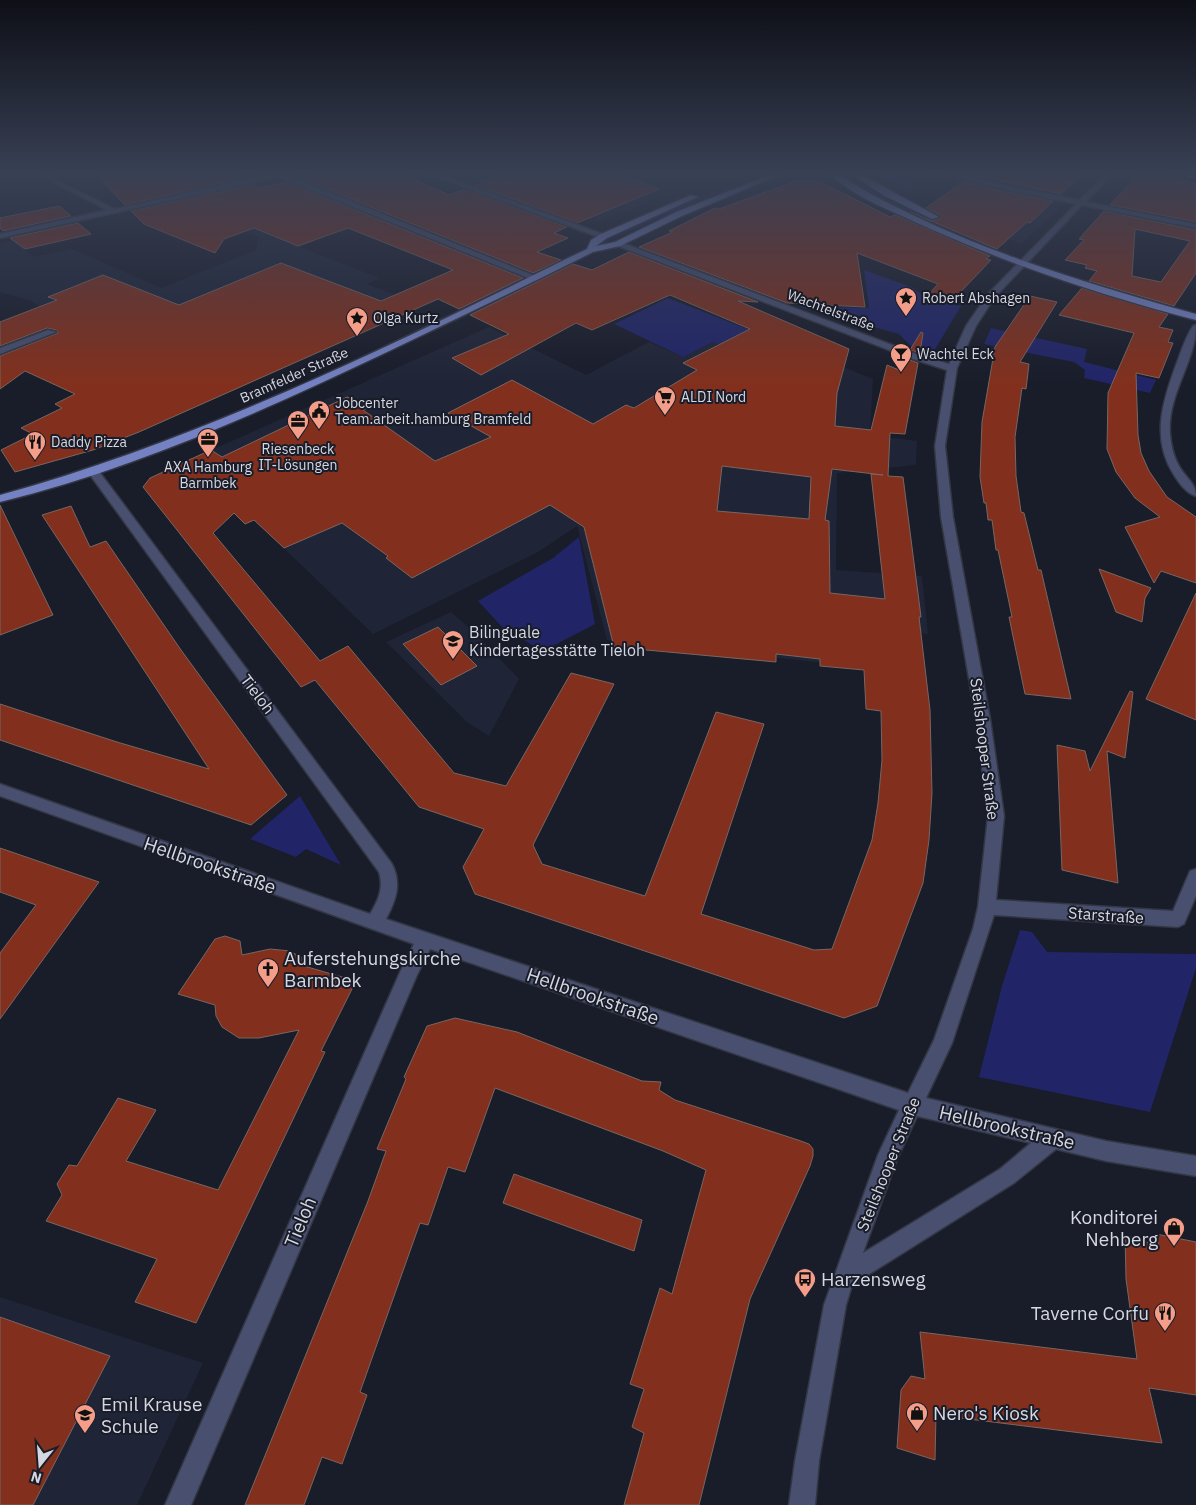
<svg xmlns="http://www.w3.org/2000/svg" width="1196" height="1505" viewBox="0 0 1196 1505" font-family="'IBM Plex Sans',sans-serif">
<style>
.built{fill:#202437}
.green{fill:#212568}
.building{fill:#82301d;stroke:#796661;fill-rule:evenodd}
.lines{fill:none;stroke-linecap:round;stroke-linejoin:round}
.minor-casing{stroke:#333643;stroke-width:3}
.major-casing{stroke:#333643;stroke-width:3}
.minor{fill:#484f6f;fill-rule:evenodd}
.major{fill:#7481c2;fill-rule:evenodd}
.rail-casing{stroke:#82858f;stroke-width:3}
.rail{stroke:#191c29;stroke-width:2;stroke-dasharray:5.5;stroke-linecap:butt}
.labels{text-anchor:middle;stroke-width:4;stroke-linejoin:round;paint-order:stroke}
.far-poi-label{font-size:14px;fill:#d6d8e1;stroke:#191c29;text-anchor:start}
.far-street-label{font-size:14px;fill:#d6d8e1;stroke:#191c29}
.poi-label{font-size:16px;fill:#d6d8e1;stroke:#191c29;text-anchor:start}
.street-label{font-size:16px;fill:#d6d8e1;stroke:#191c29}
.near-street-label{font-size:19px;fill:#d6d8e1;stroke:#191c29}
.near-poi-label{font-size:19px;fill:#d6d8e1;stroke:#191c29;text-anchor:start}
</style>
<rect width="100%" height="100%" fill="#191c29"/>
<path class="built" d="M456,173h269l-126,48 -9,-1z
M961,180l103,23 -43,41 -92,-40z
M175,204l99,23 36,15 -10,5 79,31 -12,6 55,22 -210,93 -85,-34 -96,-64 -31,-9v-49l14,-3 20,17 38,-8 89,39 95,-38 3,-13z
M489,327l97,48 63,-33 34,15 30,-15 40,18 33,-16 87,35 -3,56 47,6 -1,24 -79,8 -1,97 86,6 6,58 -55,-6v40l-266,-28 -30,-114 -39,26 -165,82 -182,-175z
M451,612l25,22 43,45 -30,57 -22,-14 -81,-80z
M0,1297l203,66 -66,142h-137z"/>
<path class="green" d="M763,173h5l-48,18 -122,54 85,-41z
M839,173h4l43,26 103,46 -1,1 -102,-45z
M873,173h58l-24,19z
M864,270l47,17 16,11 34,8 -27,45 -21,-3 -14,-14 -102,-28 72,2z
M668,298l110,43 -31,16 -34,-15 -30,15 -69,-33z
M991,328l96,21 -3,13 72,18 -6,13 -66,-15 1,-8 -11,-8 -90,-18z
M579,537l16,87 -52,27 -40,-23 -25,-27 75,-43z
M300,796l41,69 -35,-16 -10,8 -46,-18z
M1020,930l12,2 15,20 149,2v14l-46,144 -171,-35 23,-91z"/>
<path class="building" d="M94,173h145l6,5 -120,27z
M328,173h72l49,22 16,-6 102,38 -13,6 14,5 -31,14 24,8 -28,13 -231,-94z
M510,173h102l47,16 -82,34 -102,-38z
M975,173h108l-22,21 -89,-19z
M1139,173h23l34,11v38l-86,-17z
M810,180l11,2 69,35 5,-2 95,41 -4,3 5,1 -39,41 -24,-6 10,-11 -81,-31 8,54 -78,-4 -148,-56 34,-15 -4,-1 46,-23 4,1 77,-28z
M965,181l27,8 61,12 -23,22 -3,-1 -30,27 -87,-37 21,9 9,-2v-4l-14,-7z
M287,182l236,96 -64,31 -21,-10 -299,133 -46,18 -78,22 -14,-22 32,-16 -12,-6 41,-20 -7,-4 20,-10 -50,-23 -25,18v-33l58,-23 -2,-3 -9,-2 -47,18v-24l57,-22 -9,-3 55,-22 76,30 102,-42 100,38 72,-31 -105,-42 -50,18 -44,-18 -30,11 -9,14 -71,-29 -13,-13 123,-27 5,4z
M59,206l12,10 -68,15 -3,-3v-10z
M1104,211l92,19v43l-22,33 -85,-25 8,-10 -12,-3 2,-3 -22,-5 19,-20 -5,-1zM1135,229l55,12 -29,41 -29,-6z
M78,223l13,11 -66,15 -15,-11z
M629,252l129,50 -20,-1 111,48 -12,44 -2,33 36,4 16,-65 12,5 6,-12 13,5 -13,71 -15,-1 -2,43 15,1 18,140h-2l11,93 2,83 -3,47 -6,43 -46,123 -33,12 -369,-124 -12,-27 21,-38 -65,-22 -104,-127 -14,7 -7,-9 -151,-191 7,-9 41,-19 20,-9 11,7 125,-60 25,9 -9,4 72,51 56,-24 -43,-24 64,-33 81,44 33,-19 8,3 63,-38 -14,-7 67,-34 -80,-34 -78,35 -16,-7 -95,52 -29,-17 57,-24 -39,-19 103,-51 19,6zM722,466l89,11 -2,42 -92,-8zM832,469l51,6 -12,-1 14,125 -55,-6 -1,-72 -4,-1zM550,505l34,22 30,120 162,15v-8l44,5v7l44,4 2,39 15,2 1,49 -4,43 -6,37 -40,109 -18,1 -113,-36 63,-190 -48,-12 -71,184 -103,-32 -9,-19 81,-161 -43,-11 -65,113 -52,-13 -106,-127 -28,15 -107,-128 21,-20 11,11 9,-4 30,28 58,-25 46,33 -2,2 26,20z
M1082,288l86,26 -9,13 14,3 -5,12 5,1 -14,35 -23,-5 2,62 3,18 8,18 18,26 29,20v66l-35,-12 -7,12 -29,-56 35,-10 -25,-19 -19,-26 -9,-23 1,-56 26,-60 -75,-18z
M1030,296l27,6 -37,60 9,2 -3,25 -4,-1 -7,49 1,39 5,36 3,1 14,57h3l30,129 -46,-5 -16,-77h3l-14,-67h-2l-4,-30h-4l-2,-17h-2l-4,-26 2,-55 13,-75z
M921,332l2,1 -3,20 -10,-3z
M0,505l53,110 -53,20z
M71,506l19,41 16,-6 75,109 106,145 -36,30 -251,-85v-36l117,38 92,27 -167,-254z
M1099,569l52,19 -6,10 -3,24 -26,-10z
M1196,593v127l-50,-21z
M438,627l39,39 -36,19 -38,-41z
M1130,691l3,1 -8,66 -18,-7 11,132 -56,-13 -5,-125 28,6 5,20z
M0,848l99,34 -99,137v-66l36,-48 -36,-13z
M225,936l15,5 2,14 28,-6 20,2 15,9 -1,6 52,15 -35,70 4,1 -129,271 -61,-21 22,-43 -111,-38 16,-26 -5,-11 12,-19 8,1 41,-68 38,12 -30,51 92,29 81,-160 -40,8h-20l-17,-11 -6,-11 -1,-11 -37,-11 37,-55z
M455,1018l62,14 125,49 19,1 -2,8 16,10 123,40 11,4 4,5v7l-3,10 -60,133 -51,206h-75l20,-72 -12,-6 12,-38 -14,-5 30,-96 12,6 34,-124 -43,-19 -168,-63 -30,84 -17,-5 -20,58 -8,-2 -60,169 7,3 -25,69 -20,-7 -18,48h-59l123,-304 18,-50 -9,-2 29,-70 -2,-2 23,-51z
M514,1174l128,46 -8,31 -131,-48z
M1156,1234l40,8v153l-47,-7 13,55 -226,-28 -1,45 -38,-12 4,-58 10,-14 14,3 -5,-47 217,27 -11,-80 -1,-44 34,11z
M0,1317l110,39 -77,149h-33z"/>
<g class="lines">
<g class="minor-casing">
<path id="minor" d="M43,173h7l10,9 55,27 159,-36h17l-4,2 253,103 -7,2 -254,-103 -279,61v-4l107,-24 -51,-26z
M426,173h10l172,63 -7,2z
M946,173h11l37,10 85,17 28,-27h7l-28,29 110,22v4l-114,-23 -88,93 -18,28 -19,42 -12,78 8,71 37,202 14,97 -8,84 177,11 17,-40 6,-2v27l-12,28 -6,3 -184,-12 -42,128 -26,55 180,43 90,15v20l-90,-15 -50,-12 -42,34 -162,102 -6,20 -27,156 -4,44h-26l6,-44 29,-156 54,-150 21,-45 -469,-161 -13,26 -226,530h-26l236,-535 13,-26 -414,-148v-12l370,130c8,-13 14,-26 9,-42l-291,-400 2,-2h8l294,394c10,20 4,36 -6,55l522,174 26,-53 39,-111 5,-22 10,-91 -12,-97 -35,-202 -6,-71 12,-76 -37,-12 -297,-114 7,-2 296,112 33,10 17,-38 22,-32 88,-90 -83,-17zM917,1116l114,27 -31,26 -137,84 34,-94z
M1196,325c0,37 -29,69 -26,109 1,10 3,21 8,30 6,13 18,18 18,32 -9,-2 -17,-13 -22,-21 -23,-36 -12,-72 2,-110 5,-13 9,-27 17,-39z
M48,330l8,2 -56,22v-6z"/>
</g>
<g class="major-casing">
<path id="major" d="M775,173h9l-102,43 -62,30 -27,6c-69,35 -139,68 -208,101 -124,59 -251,116 -385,149v-7c196,-54 380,-144 562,-234l25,-12 4,-9 10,-6 90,-39 7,2 -91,41 -11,8 19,-4 61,-30z
M829,173h8c30,21 63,36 97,52 84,38 173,64 262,89v6c-96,-25 -191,-57 -281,-98 -28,-13 -64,-27 -86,-49z
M850,173h8l81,44 -7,2 -49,-24z"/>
</g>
<use href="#minor" class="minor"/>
<use href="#major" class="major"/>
<g class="rail-casing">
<path id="rail" d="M1182,173l14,5"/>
</g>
<use href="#rail" class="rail"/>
</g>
<linearGradient id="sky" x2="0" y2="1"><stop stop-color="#0e0f17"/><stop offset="0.45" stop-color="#384054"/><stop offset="1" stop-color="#384054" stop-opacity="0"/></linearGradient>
<rect width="1196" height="384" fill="url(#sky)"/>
<defs>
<g id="sight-pin" transform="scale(1.125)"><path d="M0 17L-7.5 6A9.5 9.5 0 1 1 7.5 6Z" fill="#f49e89" stroke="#191c29"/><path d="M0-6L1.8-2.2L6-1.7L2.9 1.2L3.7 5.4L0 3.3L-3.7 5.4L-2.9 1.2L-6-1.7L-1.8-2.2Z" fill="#111"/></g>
<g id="bar-pin" transform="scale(1.125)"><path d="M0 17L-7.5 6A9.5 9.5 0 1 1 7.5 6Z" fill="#f49e89" stroke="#191c29"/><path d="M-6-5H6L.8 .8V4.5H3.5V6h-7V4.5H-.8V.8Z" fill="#111"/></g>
<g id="supermarket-pin" transform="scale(1.125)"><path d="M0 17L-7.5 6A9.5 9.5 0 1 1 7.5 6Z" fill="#f49e89" stroke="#191c29"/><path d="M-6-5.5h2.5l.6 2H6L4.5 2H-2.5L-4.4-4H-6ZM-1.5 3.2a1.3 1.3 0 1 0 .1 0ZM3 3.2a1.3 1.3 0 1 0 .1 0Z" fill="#111"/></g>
<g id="civic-pin" transform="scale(1.125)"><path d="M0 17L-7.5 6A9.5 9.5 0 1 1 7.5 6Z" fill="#f49e89" stroke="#191c29"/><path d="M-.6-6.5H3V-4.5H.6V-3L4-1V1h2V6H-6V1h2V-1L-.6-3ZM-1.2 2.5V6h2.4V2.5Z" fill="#111"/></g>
<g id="office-pin" transform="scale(1.125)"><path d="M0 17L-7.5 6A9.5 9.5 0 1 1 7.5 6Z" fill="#f49e89" stroke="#191c29"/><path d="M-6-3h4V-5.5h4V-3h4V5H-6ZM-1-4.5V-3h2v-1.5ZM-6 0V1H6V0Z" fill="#111"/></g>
<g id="restaurant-pin" transform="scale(1.125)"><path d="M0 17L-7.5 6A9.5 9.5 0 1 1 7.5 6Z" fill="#f49e89" stroke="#191c29"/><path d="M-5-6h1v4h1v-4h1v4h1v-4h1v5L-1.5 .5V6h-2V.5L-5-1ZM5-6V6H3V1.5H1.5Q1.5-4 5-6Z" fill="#111"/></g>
<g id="school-pin" transform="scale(1.125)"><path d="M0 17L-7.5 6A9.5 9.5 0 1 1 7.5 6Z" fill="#f49e89" stroke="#191c29"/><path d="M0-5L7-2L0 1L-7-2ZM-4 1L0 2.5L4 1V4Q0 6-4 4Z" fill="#111"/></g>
<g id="church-pin" transform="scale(1.125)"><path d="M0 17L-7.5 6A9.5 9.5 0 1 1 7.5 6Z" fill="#f49e89" stroke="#191c29"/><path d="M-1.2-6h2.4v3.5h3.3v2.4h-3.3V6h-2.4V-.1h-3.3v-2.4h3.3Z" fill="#111"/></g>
<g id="shop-pin" transform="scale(1.125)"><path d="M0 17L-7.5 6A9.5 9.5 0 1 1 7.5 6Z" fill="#f49e89" stroke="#191c29"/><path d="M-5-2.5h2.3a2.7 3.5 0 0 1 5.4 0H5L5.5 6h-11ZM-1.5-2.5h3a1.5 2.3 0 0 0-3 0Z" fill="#111"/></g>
<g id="bus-pin" transform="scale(1.125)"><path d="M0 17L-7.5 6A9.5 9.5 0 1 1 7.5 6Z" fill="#f49e89" stroke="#191c29"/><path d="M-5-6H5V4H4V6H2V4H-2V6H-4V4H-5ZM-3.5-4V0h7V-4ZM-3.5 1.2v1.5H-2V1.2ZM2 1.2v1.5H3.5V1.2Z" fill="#111"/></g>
</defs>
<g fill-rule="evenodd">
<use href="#sight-pin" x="906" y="298"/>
<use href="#sight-pin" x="357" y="318"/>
<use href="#bar-pin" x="901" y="354"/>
<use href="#supermarket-pin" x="665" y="397"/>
<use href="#civic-pin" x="319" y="411"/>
<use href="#office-pin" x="298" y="421"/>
<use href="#office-pin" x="208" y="439"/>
<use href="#restaurant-pin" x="35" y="442"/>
<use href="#school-pin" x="453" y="641"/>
<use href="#church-pin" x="268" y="969"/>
<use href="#shop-pin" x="1174" y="1228"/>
<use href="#bus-pin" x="805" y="1279"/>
<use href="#restaurant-pin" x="1165" y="1313"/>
<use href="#shop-pin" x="917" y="1413"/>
<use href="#school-pin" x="85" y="1415"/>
</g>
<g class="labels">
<g class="far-poi-label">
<text x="922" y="303">Robert Abshagen</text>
<text x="373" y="323">Olga Kurtz</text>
<text x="917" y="359">Wachtel Eck</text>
<text x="681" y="402">ALDI Nord</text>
<text x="335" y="408">Jobcenter<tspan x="335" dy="16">Team.arbeit.hamburg Bramfeld</tspan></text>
<text x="51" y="447">Daddy Pizza</text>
<text x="298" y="454" text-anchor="middle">Riesenbeck<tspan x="298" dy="16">IT-Lösungen</tspan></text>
<text x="208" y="472" text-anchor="middle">AXA Hamburg<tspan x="208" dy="16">Barmbek</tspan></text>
</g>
<g class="far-street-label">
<text transform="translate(831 310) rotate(21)" y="5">Wachtelstraße</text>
<text transform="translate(294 375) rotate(-24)" y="5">Bramfelder Straße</text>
</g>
<g class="poi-label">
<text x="469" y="638">Bilinguale<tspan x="469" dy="18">Kindertagesstätte Tieloh</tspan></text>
</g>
<g class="street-label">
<text transform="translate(258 694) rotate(53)" y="6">Tieloh</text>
<text transform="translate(985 749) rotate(83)" y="6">Steilshooper Straße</text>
<text transform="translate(1106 915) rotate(4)" y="6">Starstraße</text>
<text transform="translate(888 1164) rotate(-68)" y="6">Steilshooper Straße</text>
</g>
<g class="near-street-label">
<text transform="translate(210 865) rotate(19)" y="7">Hellbrookstraße</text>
<text transform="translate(593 996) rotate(19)" y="7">Hellbrookstraße</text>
<text transform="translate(1007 1127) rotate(13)" y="7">Hellbrookstraße</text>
<text transform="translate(300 1222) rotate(-67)" y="7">Tieloh</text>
</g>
<g class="near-poi-label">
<text x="284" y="965">Auferstehungskirche<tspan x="284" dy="22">Barmbek</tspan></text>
<text x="1158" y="1224" text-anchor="end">Konditorei<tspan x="1158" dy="22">Nehberg</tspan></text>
<text x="821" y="1286">Harzensweg</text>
<text x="1149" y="1320" text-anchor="end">Taverne Corfu</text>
<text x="101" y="1411">Emil Krause<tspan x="101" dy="22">Schule</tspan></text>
<text x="933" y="1420">Nero's Kiosk</text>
</g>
</g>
<g transform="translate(40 1465) rotate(197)" stroke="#191c29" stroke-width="4" paint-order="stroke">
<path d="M0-4L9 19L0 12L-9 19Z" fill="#d6d8e1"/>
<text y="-8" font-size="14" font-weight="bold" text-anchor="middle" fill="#d6d8e1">N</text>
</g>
</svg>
